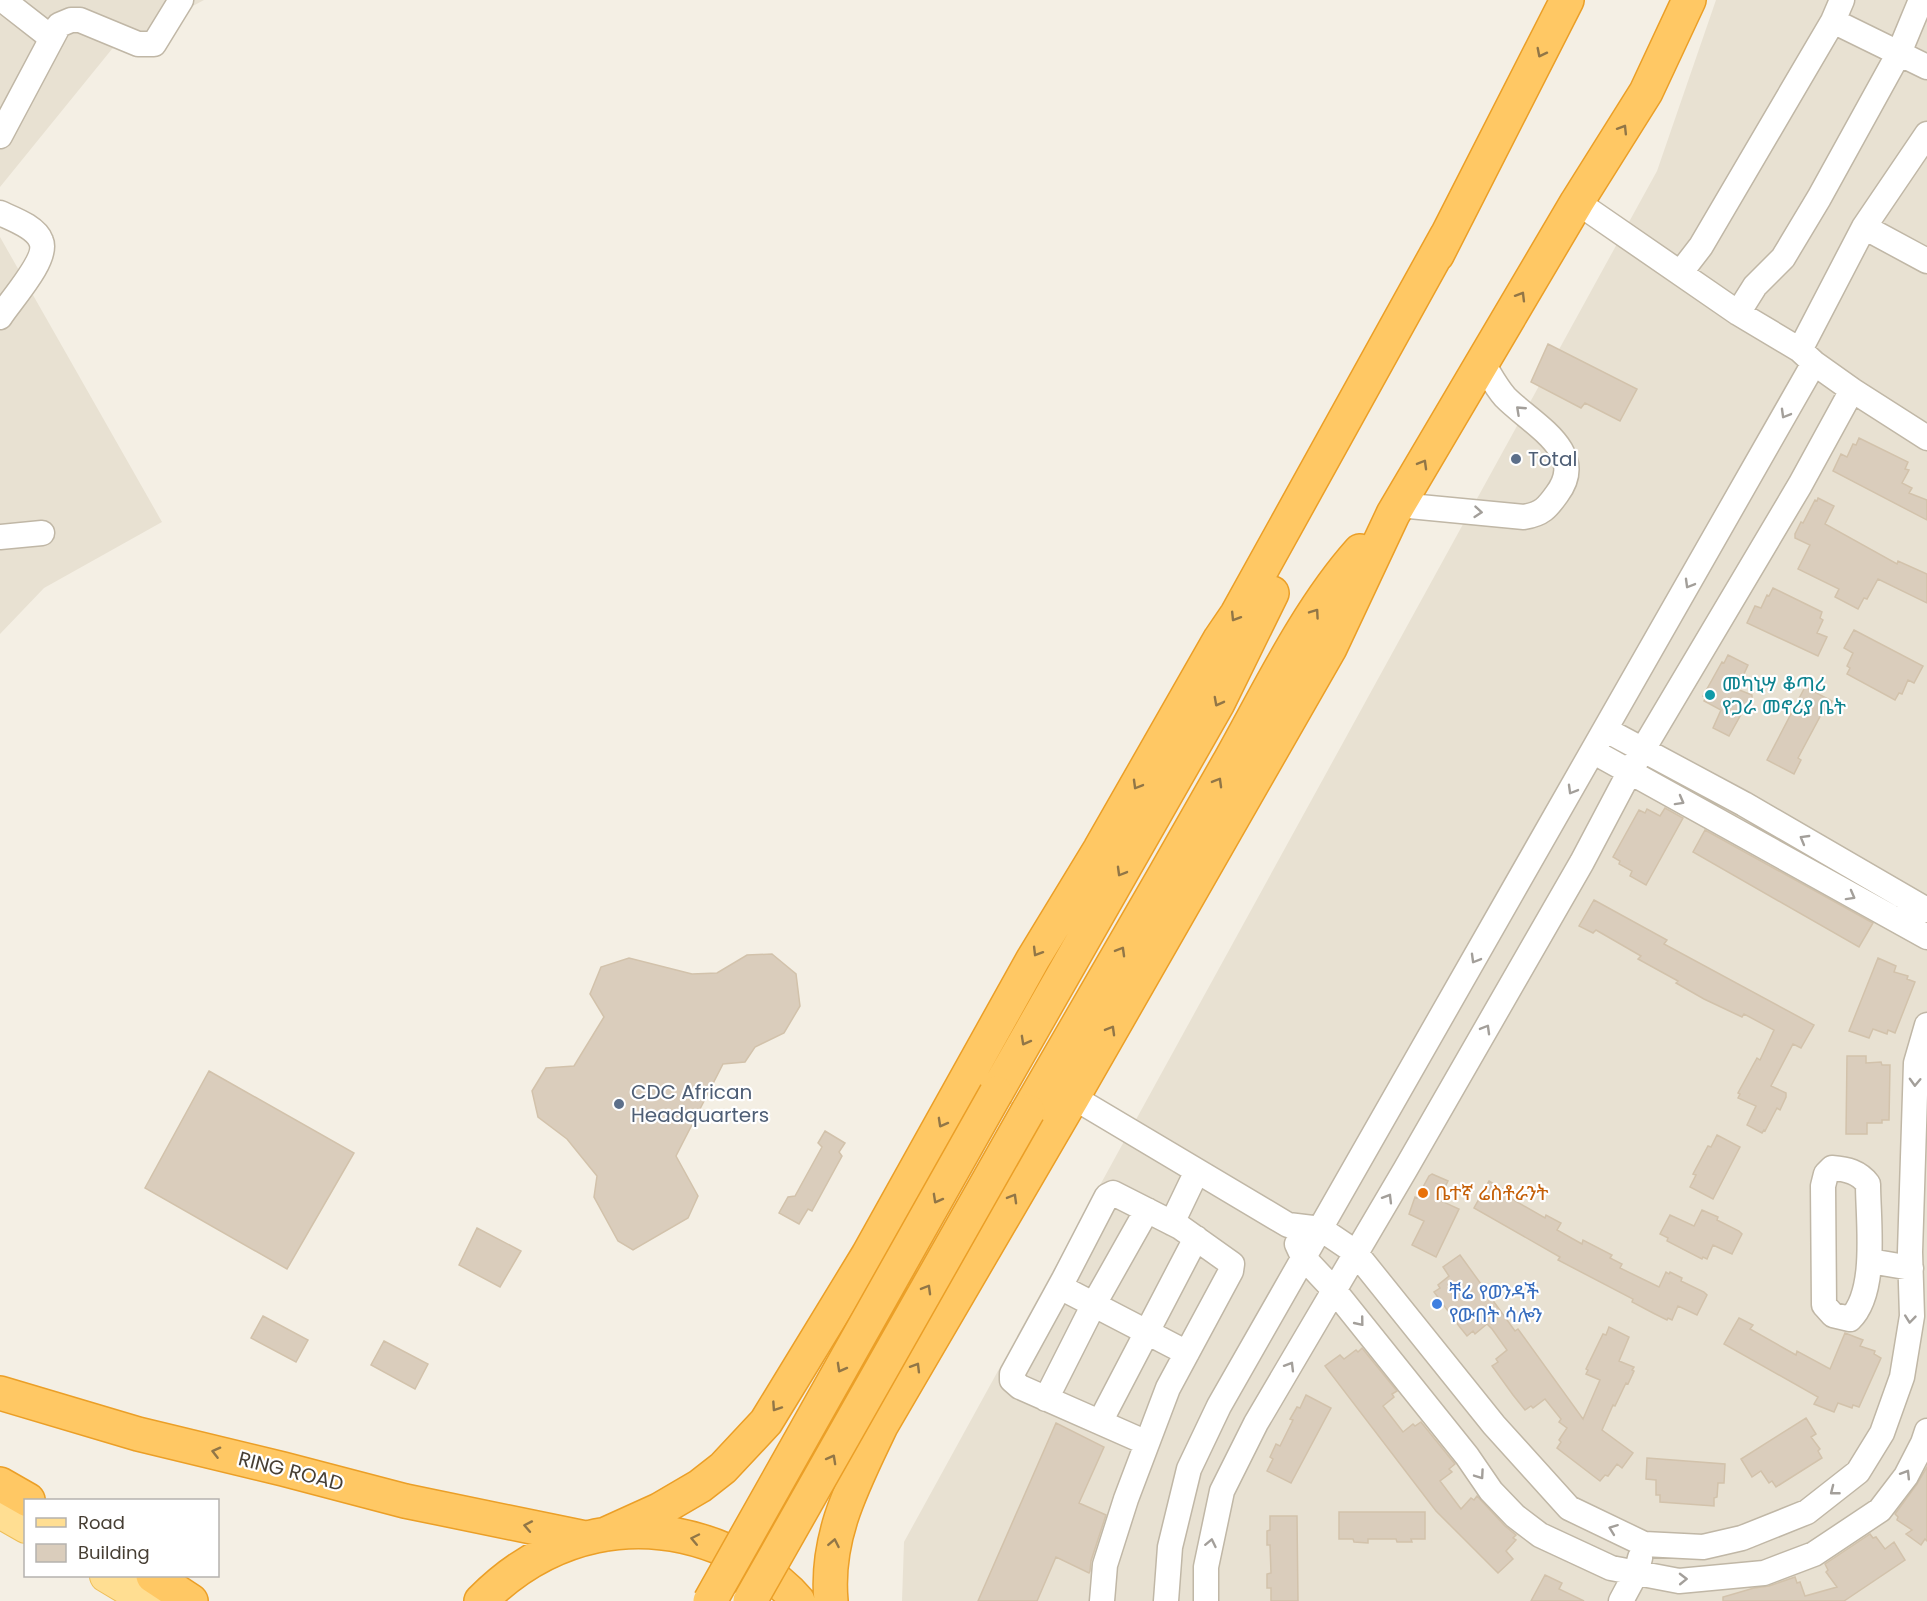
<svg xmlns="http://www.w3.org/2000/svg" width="1927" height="1601" viewBox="0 0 1927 1601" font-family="Poppins,'Noto Sans Ethiopic',sans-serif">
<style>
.residential{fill:#e8e1d2}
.building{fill:#dacdbc;stroke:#d2c2ab;stroke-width:1.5}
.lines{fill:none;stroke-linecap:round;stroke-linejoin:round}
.minor-casing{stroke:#c0b7a6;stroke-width:27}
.major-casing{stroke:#eebe58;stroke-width:34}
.highway-casing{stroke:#eb9f27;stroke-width:36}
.minor{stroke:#fff;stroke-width:24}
.major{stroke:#ffde92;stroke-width:32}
.highway{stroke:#ffc864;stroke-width:33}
.highway-bridge-casing{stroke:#eb9f27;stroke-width:36;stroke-linecap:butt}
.highway-bridge{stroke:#ffc864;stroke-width:33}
.oneway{stroke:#917647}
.oneway2{stroke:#a39f9a}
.service-dot{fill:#5c6f8a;stroke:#fff;stroke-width:2}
.culture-dot{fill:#0f9aa8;stroke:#fff;stroke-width:2}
.food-dot{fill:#e8710a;stroke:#fff;stroke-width:2}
.shop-dot{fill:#3f7fe0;stroke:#fff;stroke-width:2}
.labels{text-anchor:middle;stroke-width:4.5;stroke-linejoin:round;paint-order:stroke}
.service-label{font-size:20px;fill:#4e5e75;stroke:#fff;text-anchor:start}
.culture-label{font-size:20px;fill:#0d838f;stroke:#fff;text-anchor:start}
.food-label{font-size:20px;fill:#c56008;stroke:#fff;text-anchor:start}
.shop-label{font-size:20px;fill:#366cbe;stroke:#fff;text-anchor:start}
.street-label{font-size:20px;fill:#473f34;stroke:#fff}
</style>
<rect width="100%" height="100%" fill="#f4efe4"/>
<path class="residential" d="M0,0h204l-92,49 -112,138z
M1716,0h211v1601h-1025l2,-59 753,-1371z
M0,237l162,285 -118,66 -44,46z"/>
<path class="building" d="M1548,344l89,45 -17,32 -35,-18 -4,5 -50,-26z
M1859,438l49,24 -3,7 4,1 -7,13 10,5 -3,5 18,7v20l-94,-49 8,-17 6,3 6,-13 3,1z
M1818,498l16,8 -9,18 72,40 1,-3 29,13v29l-49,-24 -11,20 -3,-1 -6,11 -23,-12 4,-8 -41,-20 12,-24 -15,-7v-4l6,-12 2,1 12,-23 2,1z
M1773,588l49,24 -2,6 3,2 -6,13 10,4 -9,19 -71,-33 8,-17 6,2 6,-13 2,1z
M1854,630l69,36 -9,17 -6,-3 -6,14 -3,-1 -4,7 -48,-26 3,-6 -3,-2 6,-13 -9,-5z
M1728,655l20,10 -11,24 15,6v4l-6,13 -3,-1 -14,25 -16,-8 8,-18 -17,-9 2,-4 -3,-1 19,-34 2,1z
M1805,687l27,14 -7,13 -3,-1 -24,45 3,2 -7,14 -27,-14z
M1665,808l18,10 -37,67 -16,-9 2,-5 -13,-7 1,-3 -7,-4 26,-47 6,3 2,-4 13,7z
M1705,830l168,93 -14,24 -166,-95z
M1594,900l73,40 -3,4 150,81 -13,23 -8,-4 -22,42 15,7v4l-6,13 -3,-2 -12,23 -1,-1 -2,3 -15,-8 9,-19 -18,-8 2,-4 -2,-1 19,-35 3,2 14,-30 -30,-16 -2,3 -38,-18 -28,-16 2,-2 -40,-22 3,-3 -45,-26 -3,3 -14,-7z
M772,954l24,20 4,32 -16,27 -29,14 -10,15 -22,2 -47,92 22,40 -10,22 -55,32 -15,-9 -24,-44 3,-21 -30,-37 -29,-22 -6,-26 14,-23 28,-2 30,-49 -14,-23 11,-27 28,-9 63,16 25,-1 30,-18z
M1878,958l18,8 -2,6 14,4 -1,3 8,3 -20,51 -7,-3 -1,4 -14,-5 -4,9 -20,-7z
M1847,1056h19v7l15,-1 1,3h8l-1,55h-7v3h-15v11h-21z
M209,1071l145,82 -67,116 -142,-81z
M825,1131l20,12 -6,9 3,4 -30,55 -4,-2 -9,15 -20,-11 9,-16 7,-1 27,-49 -4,-4z
M1717,1135l23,12 -27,52 -23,-12 6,-12 -3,-1 15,-28 3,1z
M1432,1174l16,7 -9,19 20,9 -23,48 -24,-12 12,-24 -15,-7 6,-17 2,1 12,-22z
M1489,1181l13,8 -2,3 45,26 1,-3 15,8 -4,7 25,14 1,-4 29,15 -2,3 12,6 -2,4 39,19 7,-15 3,2 1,-2 12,6 -1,3 23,11 3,3 -10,20 -19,-9 -6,14 -4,-2 -1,2 -14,-7 -21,-11 1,-3 -75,-39 2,-3 -86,-49z
M1702,1210l16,7 -1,3 22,11 3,3 -10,20 -19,-9 -6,14 -4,-2 -1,2 -35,-18 1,-3 -8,-4 10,-19 24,11z
M477,1228l44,23 -21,36 -41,-22z
M1460,1255l55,76 3,-2 65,90 17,-39 -14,-6 2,-4 -2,-1 17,-35 3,1 3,-8 20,10 -10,24 15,6 -2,3 2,1 -6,13 -2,-1 -11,23 -2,-1 -11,25 31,23 -11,15 -5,-4 -9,12 -3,-1 -5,6 -43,-33 4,-6 -2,-2 8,-12 -8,-6 2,-3 -16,-20 -12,9 -2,-2 -6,4 -12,-15 -21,-29 6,-4 -2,-3 11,-9 -15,-21 -5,-5 -12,10 -2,-3 -6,5 -8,-10 -25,-34 6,-4 -2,-3 11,-9 -6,-9z
M263,1316l45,24 -12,22 -45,-24z
M1739,1318l14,7 -3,4 46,26 1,-4 33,18 15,-36 18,7 -3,6 15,5 -1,3 7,4 -22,49 -6,-2 -1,3 -14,-5 -4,9 -20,-8 4,-7 -94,-53z
M384,1341l44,23 -13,25 -44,-24z
M1362,1348l35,43 -5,3 2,3 -11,9 20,26 10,-8 2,2 6,-4 34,42 -6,5 3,3 -12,9 21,28 10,-11 3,2 3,-4 28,30 11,9 -3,3 3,2 -10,11 7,8 -15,14 -62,-62 -111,-145 15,-11 4,4 12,-9 2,2z
M1306,1395l25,13 -40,75 -24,-12 6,-12 -3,-2 6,-13 4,2 13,-26 -3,-1 7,-12 3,1z
M1806,1418l10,16 -5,3 9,12 -2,2 4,7 -46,29 -4,-6 -3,2 -8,-12 -9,6 -11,-18z
M1056,1423l48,24 -25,56 27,12 -15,46 -1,10 -1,2 -33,-16 -19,44h-59z
M1647,1458l78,6 -1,19h-6l-1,14 -3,1v8l-54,-4v-7h-4v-15l-10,-1z
M1927,1467v74l-2,-2 -4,6 -15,-11 6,-4 -15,-10 1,-3 -3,-3 22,-30z
M1339,1512h86v27h-14l1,3h-15l-1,-3h-28v4l-14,-1 -1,-3h-14z
M1270,1516h27l1,85h-27v-13h-4v-14l4,-1 -1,-28h-3v-14l3,-1z
M1870,1534l3,4 3,-1 9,12 9,-7 11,18 -61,41h-121v-4l31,-9 15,-2 26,-9 2,6 3,-1 5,14 32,-9 -11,-15 2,-2 -3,-6z
M1545,1575l17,8 -3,6 25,12h-53z"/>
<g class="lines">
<g class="minor-casing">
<path id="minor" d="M3,0l41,32 7,8
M1833,21l94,46
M0,136l59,-111 12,-5h9l58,24h16l27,-44
M1577,202l161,111 62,37 14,13 38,27 75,48
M0,213c13,6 36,14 41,28 8,18 -31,60 -41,76
M1864,227l63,34
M1681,272l20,-26 132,-225 9,-21
M1738,313l17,-27 28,-28 36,-60 80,-145 22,-53
M1800,350l64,-123 63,-93
M1399,505l125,12c18,-3 23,-9 33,-23 32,-43 -26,-70 -52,-97 -9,-10 -16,-24 -23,-35
M0,537l42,-4
M1606,730l138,74 183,106
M1594,752l333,185
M1073,1097l215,128 33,4 34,23 139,173 75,83 75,36 59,3 39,-9 65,-26 51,-40 24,-39 20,-56 10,-61 -2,-64 6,-189 11,-38
M1832,1168c15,1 27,4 36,16 0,37 10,108 -18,135l-17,-4 -9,-10 -1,-119 3,-12z
M1172,1223l25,-52
M1297,1244l6,13 31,33 133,166 24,35 24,25 25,19 71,33 68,13 85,-8 50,-19 66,-44 26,-34 17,-33 4,-12
M1870,1261l41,7
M1060,1287l127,66
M1046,1399l48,-95 53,-94
M1100,1422l96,-184
M1102,1601l3,-36 21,-66 42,-111 63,-117 1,-7 -52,-37 -67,-34 -6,3 -43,83 -52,95v6l8,7 127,56
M1166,1601l4,-54 19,-78 30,-63 595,-1043
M1206,1601v-34l16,-76 34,-68 149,-253 177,-308 47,-89 171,-288 52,-95
M1621,1601l15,-28 4,-15"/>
</g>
<g class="major-casing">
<path id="major" d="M0,1512l26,15
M106,1576l42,25"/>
</g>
<g class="highway-casing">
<path id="highway" d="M1437,255l130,-255
M996,1093l222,-390 54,-110
M1028,1111c68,-116 134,-231 200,-347 39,-69 79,-154 132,-213
M0,1393l138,41 145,35 122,32 180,37
M0,1484l28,16
M606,1534l53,-24 41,-24 23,-18 43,-46 102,-167 165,-296 67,-110 120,-210 17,-25 210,-379
M153,1576l38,25
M481,1601c67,-68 158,-89 247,-50 25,12 52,28 70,50
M831,1601c-6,-65 23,-118 50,-175l192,-329 257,-449 63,-134 184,-312 69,-110 43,-92"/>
</g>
<use href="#minor" class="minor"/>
<use href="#major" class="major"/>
<use href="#highway" class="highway"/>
<g class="highway-bridge-casing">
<path id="highway-bridge" d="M710,1601l286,-508
M750,1601l278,-490"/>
</g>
<use href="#highway-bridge" class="highway-bridge"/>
</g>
<defs><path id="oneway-chevron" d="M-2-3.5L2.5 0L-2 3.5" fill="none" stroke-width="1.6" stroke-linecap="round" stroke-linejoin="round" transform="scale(1.5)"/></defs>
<g class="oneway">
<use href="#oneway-chevron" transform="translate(1541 53) rotate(117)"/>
<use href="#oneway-chevron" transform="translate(1623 129) rotate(-58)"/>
<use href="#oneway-chevron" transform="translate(1521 296) rotate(-59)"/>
<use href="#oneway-chevron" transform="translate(1423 464) rotate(-60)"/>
<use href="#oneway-chevron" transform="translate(1315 613) rotate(-55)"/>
<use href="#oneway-chevron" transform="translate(1235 617) rotate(122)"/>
<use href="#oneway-chevron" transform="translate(1218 702) rotate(118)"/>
<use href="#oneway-chevron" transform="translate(1218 782) rotate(-60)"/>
<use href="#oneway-chevron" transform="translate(1137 785) rotate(120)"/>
<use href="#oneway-chevron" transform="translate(1121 872) rotate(120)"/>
<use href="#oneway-chevron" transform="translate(1121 951) rotate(-60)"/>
<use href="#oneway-chevron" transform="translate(1037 952) rotate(121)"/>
<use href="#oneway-chevron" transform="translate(1111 1030) rotate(-60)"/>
<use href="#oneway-chevron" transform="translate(1025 1041) rotate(119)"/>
<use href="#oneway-chevron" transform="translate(942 1123) rotate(119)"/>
<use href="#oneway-chevron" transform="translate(1013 1198) rotate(-60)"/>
<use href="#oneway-chevron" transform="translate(937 1199) rotate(119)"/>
<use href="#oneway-chevron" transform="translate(927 1289) rotate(-60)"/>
<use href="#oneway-chevron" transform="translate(916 1367) rotate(-59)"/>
<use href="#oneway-chevron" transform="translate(841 1368) rotate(119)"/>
<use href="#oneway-chevron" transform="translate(776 1407) rotate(124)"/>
<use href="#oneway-chevron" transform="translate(216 1452) rotate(-166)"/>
<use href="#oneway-chevron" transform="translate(832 1459) rotate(-61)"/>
<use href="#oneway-chevron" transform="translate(528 1526) rotate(-169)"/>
<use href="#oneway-chevron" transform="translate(695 1539) rotate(-168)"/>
<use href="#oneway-chevron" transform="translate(834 1543) rotate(-79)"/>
</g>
<g class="oneway2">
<use href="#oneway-chevron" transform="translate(1520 410) rotate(-137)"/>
<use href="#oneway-chevron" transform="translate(1785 414) rotate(120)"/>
<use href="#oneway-chevron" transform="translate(1478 512) rotate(5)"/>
<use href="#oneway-chevron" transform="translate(1689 584) rotate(120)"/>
<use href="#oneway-chevron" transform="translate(1572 790) rotate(120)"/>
<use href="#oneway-chevron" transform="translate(1680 801) rotate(29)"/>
<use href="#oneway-chevron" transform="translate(1804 839) rotate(-150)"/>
<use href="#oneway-chevron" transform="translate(1851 896) rotate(29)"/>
<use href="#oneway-chevron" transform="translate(1475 959) rotate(120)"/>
<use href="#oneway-chevron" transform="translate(1486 1029) rotate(-60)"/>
<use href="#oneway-chevron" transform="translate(1915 1082) rotate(92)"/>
<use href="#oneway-chevron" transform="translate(1388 1198) rotate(-59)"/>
<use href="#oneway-chevron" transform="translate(1910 1319) rotate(96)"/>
<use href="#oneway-chevron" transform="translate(1360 1322) rotate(51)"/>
<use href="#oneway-chevron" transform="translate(1290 1366) rotate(-59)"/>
<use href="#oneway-chevron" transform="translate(1906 1474) rotate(-58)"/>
<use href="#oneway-chevron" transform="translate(1480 1475) rotate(55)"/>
<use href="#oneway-chevron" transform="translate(1834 1491) rotate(142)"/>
<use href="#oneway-chevron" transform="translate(1613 1529) rotate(-159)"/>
<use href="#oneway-chevron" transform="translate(1211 1543) rotate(-78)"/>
<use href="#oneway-chevron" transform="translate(1683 1579) rotate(-1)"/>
</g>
<g class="service-dot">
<circle cx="1516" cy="459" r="6"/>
<circle cx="619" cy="1104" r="6"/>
</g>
<circle class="culture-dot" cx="1710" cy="695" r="6"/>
<circle class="food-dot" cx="1423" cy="1193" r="6"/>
<circle class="shop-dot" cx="1437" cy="1304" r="6"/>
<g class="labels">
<g class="service-label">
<text x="1528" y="466">Total</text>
<text x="631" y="1099">CDC African<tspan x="631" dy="23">Headquarters</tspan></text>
</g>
<g class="culture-label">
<text x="1722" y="691">መካኒሣ ቆጣሪ<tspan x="1722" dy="23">የጋራ መኖሪያ ቤት</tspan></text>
</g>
<g class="food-label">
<text x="1435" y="1200">ቤተኛ ሬስቶራንት</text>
</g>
<g class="shop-label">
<text x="1449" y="1299">ቸሬ የወንዳች<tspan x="1449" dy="23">የውበት ሳሎን</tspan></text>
</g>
<g class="street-label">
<text transform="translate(291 1471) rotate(14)" y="7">RING ROAD</text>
</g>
</g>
<rect x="24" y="1499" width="195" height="78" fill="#ffffff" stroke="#b5b2ae" stroke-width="1.5"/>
<rect x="36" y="1518" width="30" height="9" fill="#ffde92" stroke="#b5b2ae" stroke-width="1.5"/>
<text x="78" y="1529" font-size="18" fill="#473f34">Road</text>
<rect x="36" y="1544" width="30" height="18" fill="#dacdbc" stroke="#b5b2ae" stroke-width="1.5"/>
<text x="78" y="1559" font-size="18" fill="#473f34">Building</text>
</svg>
